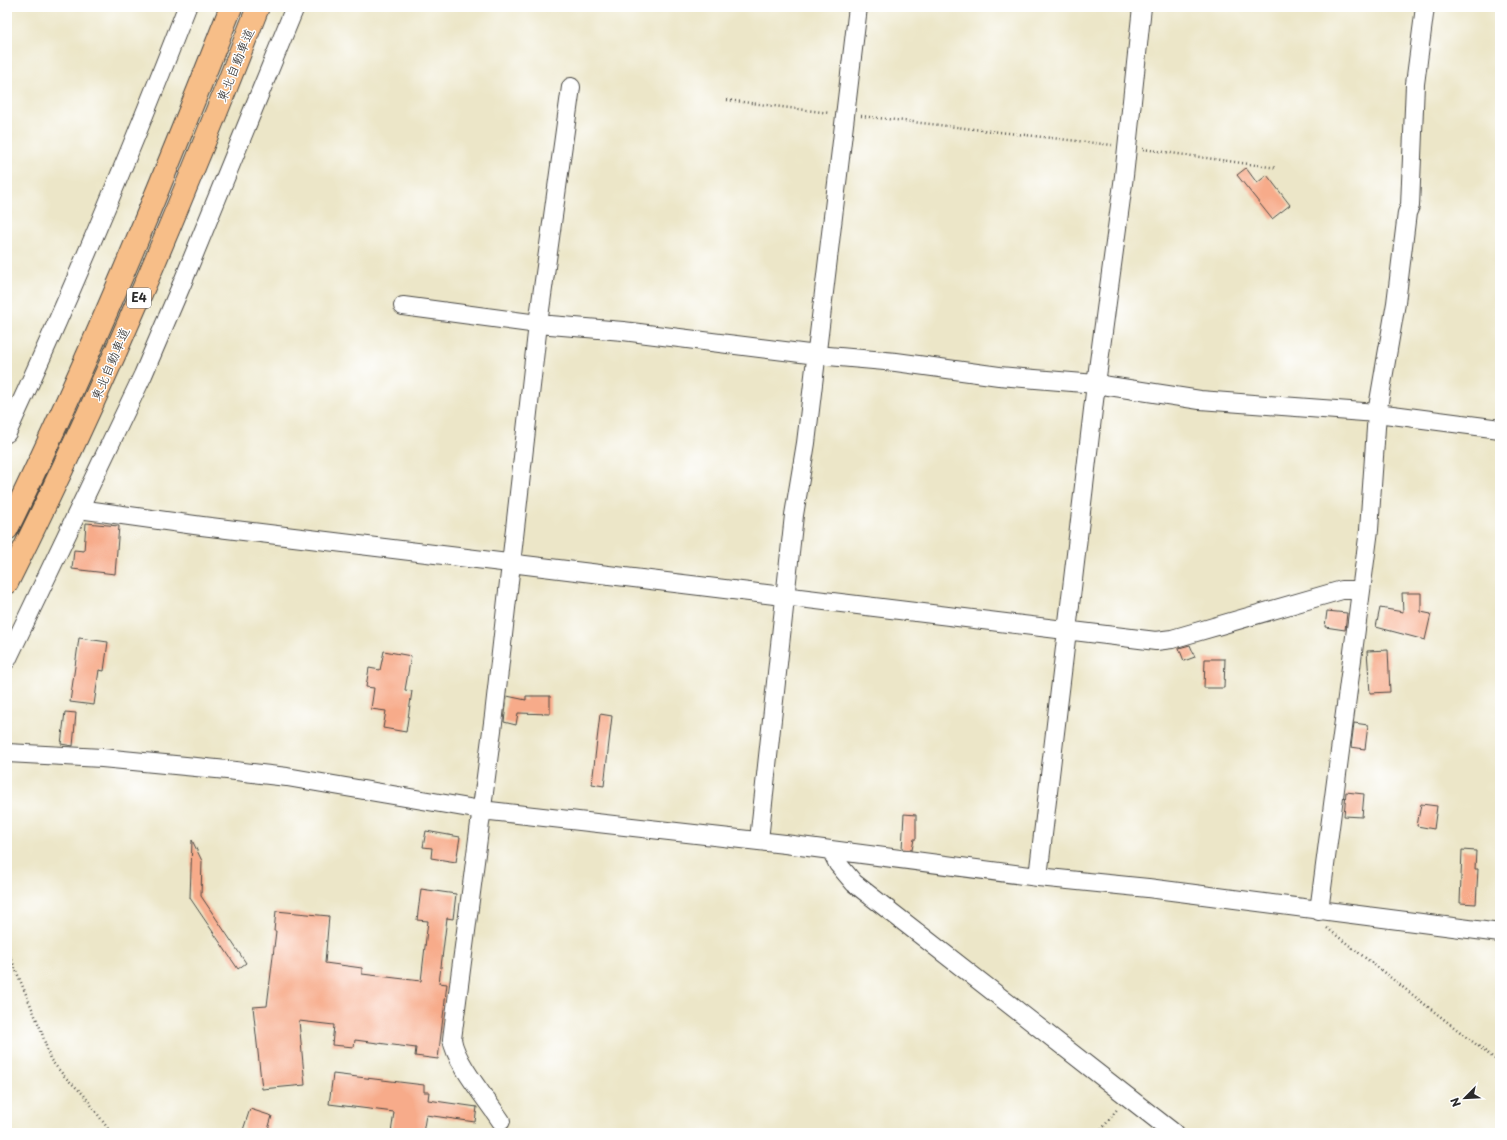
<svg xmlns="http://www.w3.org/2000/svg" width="1507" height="1140" viewBox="0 0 1507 1140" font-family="'Playpen Sans','Klee One',sans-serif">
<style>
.building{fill:#f7ab8a}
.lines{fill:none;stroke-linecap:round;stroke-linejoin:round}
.minor-casing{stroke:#484743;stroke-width:20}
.highway-casing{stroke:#484743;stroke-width:24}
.path{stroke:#484743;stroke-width:2.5;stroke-dasharray:1 3;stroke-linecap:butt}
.minor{stroke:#fff;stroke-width:18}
.highway{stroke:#f7be88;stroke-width:22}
.labels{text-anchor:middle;stroke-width:3;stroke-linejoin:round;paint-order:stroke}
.shield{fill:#fff;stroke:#6b6b6b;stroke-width:1}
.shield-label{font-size:12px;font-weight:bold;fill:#2b2b2b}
.street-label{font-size:13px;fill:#2b2b2b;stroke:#fff}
</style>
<rect width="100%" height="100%" fill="#fff"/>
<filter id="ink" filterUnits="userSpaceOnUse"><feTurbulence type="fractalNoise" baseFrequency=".025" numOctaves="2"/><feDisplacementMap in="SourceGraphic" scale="8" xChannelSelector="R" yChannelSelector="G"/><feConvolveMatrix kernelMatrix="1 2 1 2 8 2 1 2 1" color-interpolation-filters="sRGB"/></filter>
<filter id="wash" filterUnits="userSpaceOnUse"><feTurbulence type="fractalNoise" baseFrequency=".012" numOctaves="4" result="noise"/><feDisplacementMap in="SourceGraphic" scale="16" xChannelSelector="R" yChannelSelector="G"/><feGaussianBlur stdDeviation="0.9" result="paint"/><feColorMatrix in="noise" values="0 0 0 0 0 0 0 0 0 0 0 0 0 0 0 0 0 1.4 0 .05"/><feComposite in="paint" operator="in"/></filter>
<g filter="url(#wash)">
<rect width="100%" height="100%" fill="#ece6c8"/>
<g id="blocks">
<path class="building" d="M1246,168l11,15 10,-8 23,30 -18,14 -35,-44z
M86,523l33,3 -4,48 -43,-5 2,-19 10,1z
M1402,593h19v19l10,2 -6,26 -49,-13 4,-19 23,4z
M1327,611l20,2 -2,17 -20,-3z
M79,638l29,4 -4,29 -5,-1 -5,35 -24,-3z
M1190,645l5,12 -11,4 -5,-13z
M1388,650l2,42 -20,1 -3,-42z
M384,651l27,5 -6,34 7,1 -6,41 -23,-4 3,-17 -15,-2 3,-21 -8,-1 3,-19 11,2z
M1205,659h20l-1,29h-20z
M507,696l19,4v-4h24v18l-32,-1 -2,12 -12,-3z
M65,712l11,1 -3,33 -12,-2z
M600,714l12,2 -8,70 -12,-2z
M1354,723l14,2 -3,24 -14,-2z
M1346,792l18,2 -2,23 -18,-1z
M1421,804l16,2 -3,23 -17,-3z
M904,814l12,1v24h-2l-2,11 -10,-1z
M426,831l34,6 -4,25 -25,-4 1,-10 -9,-1z
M192,840l10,21 -1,35 45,67 -8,6 -48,-71z
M1462,850l14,1 -1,18h3l-2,35 -16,-1z
M421,889l35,5 -3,25 -6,-1 -8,65 8,1 -9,75 -23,-3 1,-8 -61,-8 -1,7 -22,-2 2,-20 -35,-4 6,64 -43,4 -9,-82 14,-1 9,-75h-2l2,-20 53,5 -4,47 37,5v6l59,7 7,-60 -11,-1z
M333,1074l91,11v7h5l-1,8 49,7 -2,15 -49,-7 -3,18h-32l3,-21 -65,-8z
M250,1109l22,7 -5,17h-25z"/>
</g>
</g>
<g filter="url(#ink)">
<use href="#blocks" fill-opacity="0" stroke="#484743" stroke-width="1"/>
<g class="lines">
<g class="minor-casing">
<path id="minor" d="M403,306l135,18 85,7 194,24 79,7 103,14 97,8 104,16 177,13 123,16
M7,433c65,-140 124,-282 180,-426
M79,509l123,17 954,115 16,-2 170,-49h19
M7,660l136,-285 41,-96 111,-272
M7,753l95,5 125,12 60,7 194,33 304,34 253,33 110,11 352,45
M759,840l35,-325 12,-72 52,-436
M831,850l7,14 16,19 320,250
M1038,877l58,-493 28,-208 18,-169
M1319,911l50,-381 8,-117 19,-110 11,-90 3,-7 5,-122 10,-77
M501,1121c-13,-20 -46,-59 -49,-82l42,-324 44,-391 33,-237"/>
</g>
<g class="highway-casing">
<path id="highway" d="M7,529c83,-170 155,-346 224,-522
M7,583c94,-187 175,-381 251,-576"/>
</g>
<path class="path" d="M727,100l103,13
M861,116l251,29
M1143,149l134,19
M1327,928l173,135
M7,949l34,81 9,29 15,18 19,18 27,38
M1099,1133l19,-25"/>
<use href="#minor" class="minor"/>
<use href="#highway" class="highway"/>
</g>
</g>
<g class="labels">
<rect class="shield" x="127" y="288" width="24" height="20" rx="3"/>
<g class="shield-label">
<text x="139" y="302">E4</text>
</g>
<g class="street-label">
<text transform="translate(235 65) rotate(-68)" y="5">東北自動車道</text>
<text transform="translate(110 364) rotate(-67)" y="5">東北自動車道</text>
</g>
</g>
<rect width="1507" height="1140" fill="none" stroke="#fff" stroke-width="24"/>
<g transform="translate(1465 1098) rotate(246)" stroke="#ffffff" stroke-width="3" paint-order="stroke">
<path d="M0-3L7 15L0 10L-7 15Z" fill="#2b2b2b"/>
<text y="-6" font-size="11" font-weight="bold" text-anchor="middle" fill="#2b2b2b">N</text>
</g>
</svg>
